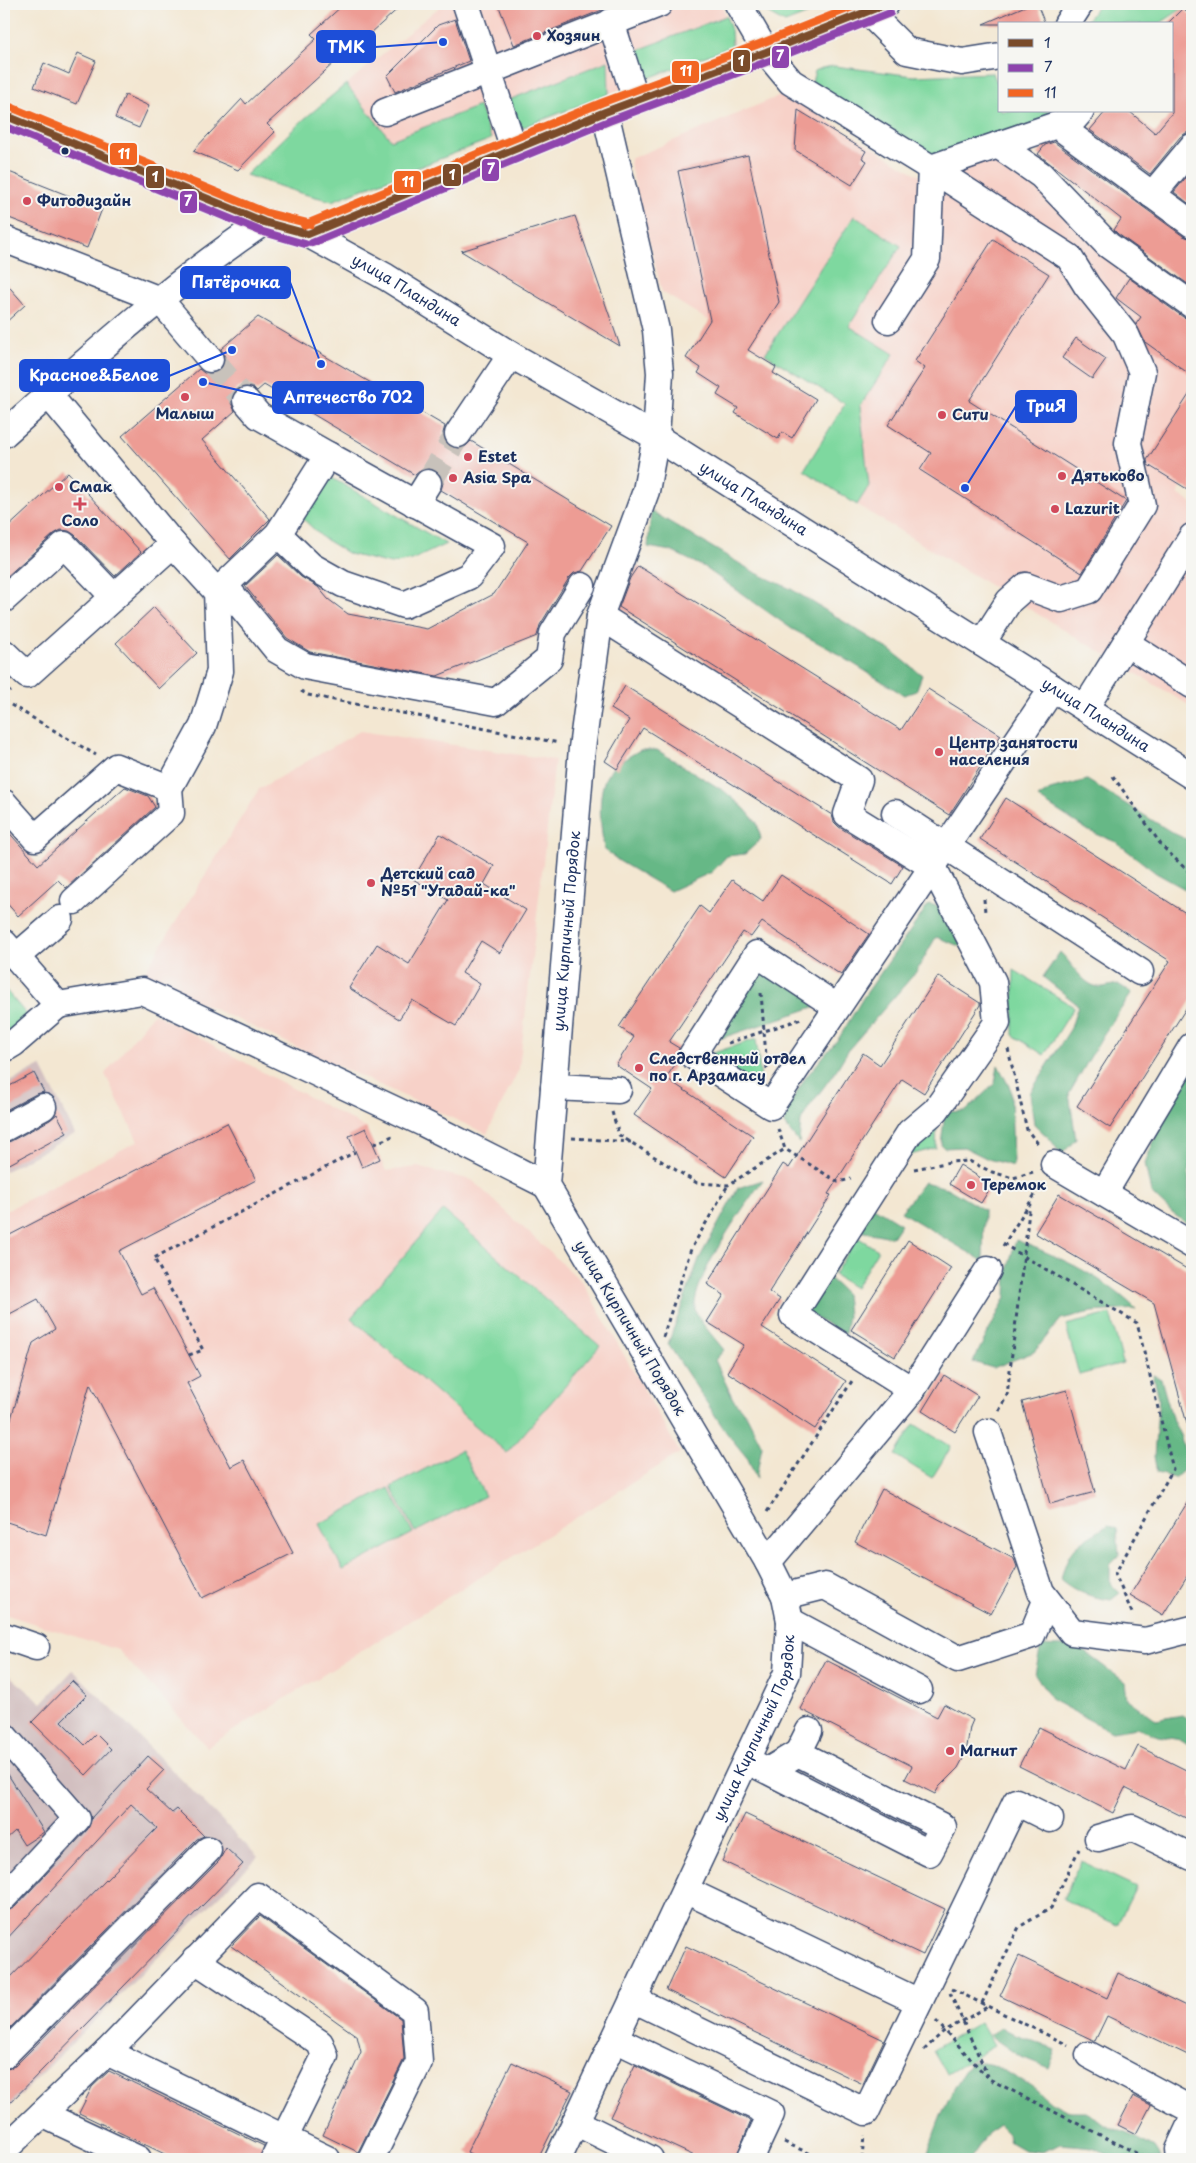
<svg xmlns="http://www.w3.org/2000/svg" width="1196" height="2163" viewBox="0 0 1196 2163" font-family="'Playpen Sans',sans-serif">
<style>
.built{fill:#f7d1c8}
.industrial{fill:#d2bfc0}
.green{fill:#7ed89f;stroke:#4c847e}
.forest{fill:#66b886;stroke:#407472}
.building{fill:#ed9c94}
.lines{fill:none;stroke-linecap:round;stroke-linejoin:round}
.minor-tunnel{stroke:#c8c2bb;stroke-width:26;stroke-dasharray:26 13;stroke-linecap:butt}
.minor-casing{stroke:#3b4b6f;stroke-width:29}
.path{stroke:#3b4b6f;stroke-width:3;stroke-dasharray:4 4;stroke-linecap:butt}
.minor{stroke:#fff;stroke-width:26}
.bus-1-casing{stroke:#f6f6f2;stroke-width:11}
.bus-2-casing{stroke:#f6f6f2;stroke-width:11}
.bus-3-casing{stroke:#f6f6f2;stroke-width:11}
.bus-1{stroke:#7a4b2a;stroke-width:8}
.bus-2{stroke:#8e44ad;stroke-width:8}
.bus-3{stroke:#f26522;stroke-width:8}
.poi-dot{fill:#d1495b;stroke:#f6f6f2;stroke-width:2}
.bus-dot{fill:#1b2f5e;stroke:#f6f6f2;stroke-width:2}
.labels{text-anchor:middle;stroke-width:4;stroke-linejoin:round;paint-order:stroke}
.poi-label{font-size:15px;font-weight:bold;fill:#1b2f5e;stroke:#f6f6f2;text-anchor:start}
.street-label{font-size:15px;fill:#1b2f5e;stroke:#f6f6f2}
.leader{fill:none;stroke:#1d4ed8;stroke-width:2}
.callout-dot{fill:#1d4ed8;stroke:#f6f6f2;stroke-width:2}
.callout{fill:#1d4ed8;stroke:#1d4ed8;stroke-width:2}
.callout-label{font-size:16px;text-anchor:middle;font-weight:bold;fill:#fff}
.line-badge{stroke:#f6f6f2;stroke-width:2}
.badge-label{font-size:14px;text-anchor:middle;font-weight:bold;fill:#fff}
</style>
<rect width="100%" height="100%" fill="#f6f6f2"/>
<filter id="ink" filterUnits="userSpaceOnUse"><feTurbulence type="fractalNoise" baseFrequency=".02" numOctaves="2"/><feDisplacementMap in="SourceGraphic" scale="10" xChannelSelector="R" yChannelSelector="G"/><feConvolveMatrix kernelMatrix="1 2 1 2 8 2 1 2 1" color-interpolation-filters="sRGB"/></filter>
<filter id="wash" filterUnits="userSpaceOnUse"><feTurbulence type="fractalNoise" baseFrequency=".0096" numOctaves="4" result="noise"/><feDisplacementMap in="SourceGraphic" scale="20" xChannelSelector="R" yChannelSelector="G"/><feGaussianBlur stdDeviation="1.12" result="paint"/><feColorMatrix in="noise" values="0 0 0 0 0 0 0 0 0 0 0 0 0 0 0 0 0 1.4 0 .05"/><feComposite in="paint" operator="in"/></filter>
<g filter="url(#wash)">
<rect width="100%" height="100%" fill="#f3e7d2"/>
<path class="built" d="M443,4h278l10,26 2,12 -1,4 -400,155 -32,-8 -54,-18 57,-55z
M784,94l139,84 68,-19 47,31 79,71 24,56 -10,14 56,41 5,16 -46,75 36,23 -4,8 14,9v204l-335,-202 -53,-35 41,-66 -183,-112 -31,-123 -1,-10z
M360,731l195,29 -36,309 -32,65 -345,-158 117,-187z
M154,1013l212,115 20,43 31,-4 55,13 111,103 97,170 -473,294 -89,-97 -114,-36v-402l134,-71 -33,-67z"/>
<path class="industrial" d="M41,1066l34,68 -71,38v-87z
M73,1670l185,187 -254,255v-441l38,32z"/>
<path class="green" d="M763,4h71l-49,19 -18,-10z
M1100,4h77l6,4 -24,16h-75z
M726,16l5,14 1,16 -86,33 -18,-25z
M608,61l1,33 -88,34 -15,-27z
M834,66l80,10 79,-3 7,17v21h70l-138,52 -120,-81 3,-11 7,-3z
M346,84l45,56 88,-34 12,33 -159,62 -32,-8 -54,-18 57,-55z
M854,216l47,30 -52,80 45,28 -34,52 9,80 -12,19 -53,-35 41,-66 -80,-50z
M332,478l114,66 -34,16 -21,4 -42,-10 -26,-16 -26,-25z
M1014,970l60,37 -30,48 -31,-20z
M4,988l29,34 -29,18z
M756,1039l5,42 -9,2 -45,-28z
M937,1120l-1,28 -33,9z
M443,1210l157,136 -93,107 -156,-135z
M857,1237l21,13 -23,38 -21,-13z
M1110,1314l13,49 -44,12 -13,-50z
M914,1424l37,23 -19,31 -37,-23z
M461,1450l24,46 -70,36 -24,-45z
M389,1488l24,45 -70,37 -24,-46z
M1081,1861l55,26 -19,38 -54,-26z
M980,2022l14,24 -47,28 -14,-24z"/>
<path class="forest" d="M651,511l103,61 37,17 102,63 29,23 -6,16 -12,4 -76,-47 -36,-19 -88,-62 -33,-16 -23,-4z
M640,750h17l67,41 20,17 13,15 4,16 -16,15 -18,2 -15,16 -42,19 -51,-30 -15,-12c-3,-21 -7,-49 1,-70 6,-13 23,-22 35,-29z
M1087,780l86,53 19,9v51l-36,-20 -40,-31 -27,-11 -51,-33 12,-8z
M929,904l15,4 18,39 -26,-10 -20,35 -67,77 -14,23 -26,35 -8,14 -2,22 -15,-19 2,-14 20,-33 33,-39 24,-40z
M1060,952c12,11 22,32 38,35 5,1 14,-2 20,-3l14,9 -29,42 -34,59 7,45 -15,16 -10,-15 -17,-16 -4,-31 41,-65 7,-23 -35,-28z
M757,961l66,43 -122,41z
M998,1065l13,25 2,76 -25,-7 -24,-12 -20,1 -3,-3 3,-25 -2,-8 24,-1 29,-28z
M1192,1065v86l-3,17 -1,56 -16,-11 -21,-20 -6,-30 22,-55z
M763,1180c-17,23 -77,107 -67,133 3,8 22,29 28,37l-9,10 18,39 14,17 15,30 -6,32 -8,-19 -22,-27 -58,-88 31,-85 39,-71z
M924,1182l23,6 37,22 -1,51 -82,-49z
M872,1206l29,18 -9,13 -33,-6 -30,47 17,16 2,22 -3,18 -43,-24z
M1016,1240c43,17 87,36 120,69l-45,3 -30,7 -27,33 -41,16 -20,-6 33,-65 1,-27z
M1153,1375l8,4 12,42 8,16 7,29 -13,12 -18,-5 -3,-17 5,-58z
M1108,1525l9,4 2,26 -9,9v19l10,10 -9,7c-20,-3 -34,-7 -50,-20 8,-37 19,-36 47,-55z
M1041,1645l37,2 47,35 2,17 29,21 26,-5 10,8v24l-10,-7 -24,-4 -22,-8 -24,4 -60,-32 -17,-25z
M1000,2028l56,22 -7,18 -30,-12 -30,-21z
M972,2061l21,4 40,22 18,15 19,10h15l28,16 22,9 19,11 7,11h-45l-23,-12 -32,-3 -19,8 -18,-2 -14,-8 -2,-8 -9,-9 -10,7 -19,27h-42l-1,-3c10,-34 23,-66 45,-95z"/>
<g id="blocks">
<path class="building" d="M344,4h59l-65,59 -2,-2 -69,63 8,8 -37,38 -45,-19 49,-52 4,5 70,-65 -5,-5z
M498,4h107l2,4 -93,37z
M1030,4h7l8,20h-62z
M1183,8l9,8v116l-6,1 -6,4 -30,37 -60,-44 16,-19h23l26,22 17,-20v-89l-4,-1z
M455,19l14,42 -74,31 -8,-16 51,-51z
M78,53l18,8 -19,43 -43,-17 10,-24 25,11z
M125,95l24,11 -10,22 -24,-10z
M798,110l68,41 -4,7 5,3 -15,24 -57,-35z
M1054,142l129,94 9,3v48l-74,-53 -4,-4 7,-11 -83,-65 7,-9z
M748,155l31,147 -31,48 28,17 -3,6 43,26 -24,39 -10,-6 -4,7 -43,-26 3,-5 -21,-13 4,-7 -23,-15 3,-5 -15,-10 24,-38 -32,-149z
M4,170l98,39 -15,39 -83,-32z
M1192,170v36l-18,-14z
M575,216l45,130 -159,-95z
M993,239l56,35 -80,127 157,100 -44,72 -162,-103 11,-17 -43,-28 37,-57 -10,-7z
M1129,278l54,39 9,3v56l-47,-34 -9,-18 5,-7 -25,-19z
M4,281l21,24 -21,19z
M258,317l187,109 -2,7 1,7 6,7 7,2 7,-1 7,-7 140,85 -29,45 -8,2 -5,5 -29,47 -3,11 -100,40 -127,-24 -23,-14 -42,-52 33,-31 23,22 17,10 10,12 20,15 79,15 67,-35 34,-52 -87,-52 2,-7 -2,-7 -6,-6 -7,-2 -7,2 -6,5 -151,-90 -7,6 -6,-4 -7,-1 -7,3 -5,7 -1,7 4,8 -33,29 68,79 -40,40 -108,-123 77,-67 5,4 8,1 8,-4 4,-6 1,-7 -4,-8z
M1076,338l30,21 -14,20 -30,-21z
M1192,390v102l-44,-27 -1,-5z
M68,472l73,80 -26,24 -40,-41 -6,-4 -8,-1 -7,4 -50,45v-48z
M638,566l263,164 27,-41 73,46 -52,80 -330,-208 11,-29z
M154,607l43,46 -38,36 -43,-46z
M625,686l207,129 2,7 5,5 64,39 -11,18 -249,-156 -26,41 -12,-8 24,-41 -18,-11z
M125,787l23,9 7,11 -89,81 -8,-8 -40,36 -14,-16v-73l34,38z
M1006,798l186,119v82l-82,129 -33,-22 93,-145 -190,-122z
M440,834l54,32 -10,18 42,26 -26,43 -19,-12 -19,32 18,11 -24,42 -44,-26 -13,19 -50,-31 28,-44 32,20 39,-64 -35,-21z
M781,875l88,59 -28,41 -79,-53 -11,15 -8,-5 -74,110 10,6 -1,12 -12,18 87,58 -27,41 -92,-62 18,-26 -36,-24 18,-28 -15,-10 81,-121 9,7 23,-33 31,21z
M938,976l42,27v2l-56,88 -22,-14 -74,115 3,1 -62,97 11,7 -18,28 84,54 -31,48 -88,-57 17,-27 -37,-23 17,-27 -17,-11 76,-120 6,4 74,-115 17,12z
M34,1073l10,19 -8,2 -32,17v-22z
M57,1114l10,19 -63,34v-24l7,-2 39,-21z
M227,1123l29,57 -137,71 22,43 12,-6 47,88 -13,7 44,84 13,-7 49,93 -91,45 -112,-214 -44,151 -42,-14v-78l29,-100 22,-14 -17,-30 -34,18v-79z
M366,1128l14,31 -18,8 -13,-31z
M960,1165l32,20 -11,18 -32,-19z
M1059,1194l133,78v152h-5l-33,-121 -119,-70z
M908,1240l43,28 -56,89 -44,-27z
M944,1375l34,21 -23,36 -33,-21z
M1067,1390l28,102 -45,12 -28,-102z
M882,1489l132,70 3,8 -26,47 -136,-72z
M1192,1495v73l-29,47 -33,-20z
M826,1660l111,57 7,-13 29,16 -3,7 -4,26 -8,15 -19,19 -4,7 -30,-15 7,-13 -112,-57z
M72,1681l15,14 -26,26 24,24 11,-11 15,15 -25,26 -54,-53z
M1039,1727l87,43 12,-24 54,27v48l-67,-33 -12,25 -94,-47z
M148,1756l16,14 -18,19 26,24 5,-4 27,27 -7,3 -193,195v-50l153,-156 -26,-24 -127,138v-30l11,-5 73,-78 4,-12z
M4,1768l40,64 -20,13 -9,-14 -11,10z
M745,1814l200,95 -22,46 -201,-94z
M226,1848l17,16 -239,245v-39l11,-4 204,-205z
M260,1916l141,103 3,40 -46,93 -35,-17 38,-83 -4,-16 -126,-90z
M686,1946l198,94 -21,44 -197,-94z
M1019,1956l88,42 11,-25 74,36v48l-85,-41 -12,25 -95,-45z
M512,2062l60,29 -34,68h-57l-14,-7z
M635,2065l116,56 -16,38h-34l-91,-42z
M109,2071l155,75 -5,13h-84l-96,-46 13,-26z
M1133,2096l18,9 -15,29 -18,-9z"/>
</g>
</g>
<g filter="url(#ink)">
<use href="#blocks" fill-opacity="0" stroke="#3b4b6f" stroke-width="1"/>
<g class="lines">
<path class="minor-tunnel" d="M210,359l36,42
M428,483l30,-49"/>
<g class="minor-casing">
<g id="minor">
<path d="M466,4l48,145"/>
<path d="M738,4l28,48 25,30 140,86 143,-49 7,-8"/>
<path d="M867,11l40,40 55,11 38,-6"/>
<path d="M611,22l25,78"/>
<path d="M1067,24l13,-20"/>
<path d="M385,112l274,-108"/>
<path id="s1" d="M4,115l260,107 44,12 78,43 125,78 145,82 536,339"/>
<path d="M1057,125l135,99"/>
<path d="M998,145l43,30 67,70 84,60"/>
<path d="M931,168l138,89 18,29 39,49 16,37 -14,71 14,62 -53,85 -28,9 -35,-13 -17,15 -27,42"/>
<path d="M1152,195l40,-48"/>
<path d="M308,234l297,-122 161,-60 120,-48"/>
<path d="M4,239l156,61 50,59"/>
<path d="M888,320l39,-61 4,-91"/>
<path d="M48,394l125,150 44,48 3,79 -17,55 -34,62 2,25 -97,88"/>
<path d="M4,434c83,-74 167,-150 260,-212"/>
<path d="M458,434l53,-79"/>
<path d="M415,504l13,-21"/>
<path d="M278,534l33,32 32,18 61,21 65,-29 23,-30 -164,-91"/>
<path d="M224,585l53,65 28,16 191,36 53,-43 4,-26 29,-47"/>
<path d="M217,592l61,-58 50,-79 -69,-39 -13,-15"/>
<path d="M4,599l60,-54 49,51"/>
<path d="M600,616l259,164 -12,34 86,53 60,115 4,41 -61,87 -26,22 -117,183 119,75"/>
<path d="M1126,643l66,42"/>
<path d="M4,653l23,22 146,-131"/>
<path d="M1085,708l107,-171"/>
<path d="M4,803l31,35 81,-71 53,21"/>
<path d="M895,813l245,159"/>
<path d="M4,943l54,62 84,-14 281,132 123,62"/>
<path d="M16,957l44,-38"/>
<path d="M837,1007l-80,-53 -65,101 79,51 282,-418"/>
<path d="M4,1049l10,-6 44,-38"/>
<path d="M554,1087l64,3"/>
<path d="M4,1128l39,-21"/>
<path d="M1054,1164l138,81"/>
<path d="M1104,1193l88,-147"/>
<path d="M988,1432l53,160 31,40 73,9 47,-12"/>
<path d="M768,1562l144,-172 76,-120"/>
<path d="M785,1596l40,-10 133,73 74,-24 14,-34"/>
<path d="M790,1621l129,69"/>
<path d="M4,1636l32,11"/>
<path d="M4,1736l73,83 -73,78"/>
<path d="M798,1753l11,-22"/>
<path d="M746,1760l22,11 30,-18 145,74 -14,26 -161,-82"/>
<path d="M1098,1838l34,-10 60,29"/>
<path d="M685,1890l234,112"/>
<path d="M195,1960l125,83 5,13 -51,103"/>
<path d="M633,1999l233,113 150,-310 34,17"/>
<path d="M615,2039l156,75 -21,45"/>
<path d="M107,2052l220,107"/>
<path d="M4,2055l204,-205"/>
<path d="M1089,2055l103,55"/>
<path d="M42,2114l96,45"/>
<path d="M575,2122l75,37"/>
<path d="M4,2156l1,-7 102,-97 151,-156 157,115 4,51 -48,97"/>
<path id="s2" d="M558,2159l229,-486 3,-52 -5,-25 -17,-34 -222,-377 36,-437 18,-132 46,-125 10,-54 4,-64 -4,-43 -51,-218"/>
<path d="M1180,2159l-1,-10 13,-28"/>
</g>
</g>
<path class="path" d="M301,691l7,4 251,48
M4,697l7,-6
M4,701l92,54
M1113,776l49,70 30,29
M984,899l1,14
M761,993l6,76
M728,1043l73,-24
M1008,1049l19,81 13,16
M612,1112l7,23 78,48 31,2 57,-36
M778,1129l7,20 53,33 13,-3
M572,1138l59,4
M374,1144l21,-9
M914,1169l36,-7 19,-1 23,11 21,6 20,-6
M1003,1244l134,79 36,146 -58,105 18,41
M1003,1246l39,-63
M663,1337l28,-88 37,-64
M189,1355l14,-5 -49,-92 201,-106
M999,1411l8,-16 23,-192
M767,1512l85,-131
M952,1989l116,56
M950,1993l38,83
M982,2003l37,-76 32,-19 28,-59
M936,2021l53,58 159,80
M924,2050l19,-18 46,-26
M784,2142l38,17
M862,2159l2,-24"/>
<use href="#minor" class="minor"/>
<g class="bus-1-casing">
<path id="bus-1" d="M4,115l260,107 44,12
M308,234l297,-122 161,-60 120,-48"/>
</g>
<g class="bus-2-casing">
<path id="bus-2" d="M4,126l256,105 45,13
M312,243l297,-122 160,-60 121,-48"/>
</g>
<g class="bus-3-casing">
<path id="bus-3" d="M8,106l259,107 44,11
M304,225l297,-122 161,-60 98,-39"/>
</g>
<use href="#bus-1" class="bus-1"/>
<use href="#bus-2" class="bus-2"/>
<use href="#bus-3" class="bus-3"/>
</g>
</g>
<g class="poi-dot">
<circle cx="537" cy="36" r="5"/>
<circle cx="27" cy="201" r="5"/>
<circle cx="185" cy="397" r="5"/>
<circle cx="942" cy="415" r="5"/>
<circle cx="468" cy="457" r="5"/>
<circle cx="1062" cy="476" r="5"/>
<circle cx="453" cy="478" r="5"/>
<circle cx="59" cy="487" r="5"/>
<path d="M77.5 496.5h5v5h5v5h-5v5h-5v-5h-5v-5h5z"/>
<circle cx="1055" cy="509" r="5"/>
<circle cx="939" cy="752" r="5"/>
<circle cx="371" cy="883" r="5"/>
<circle cx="639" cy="1068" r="5"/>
<circle cx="971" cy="1185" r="5"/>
<circle cx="950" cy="1751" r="5"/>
</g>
<circle class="bus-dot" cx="65" cy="151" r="4.5"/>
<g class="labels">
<g class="poi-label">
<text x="547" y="41">Хозяин</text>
<text x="37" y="206">Фитодизайн</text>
<text x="185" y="419" text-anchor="middle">Малыш</text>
<text x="952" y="420">Сити</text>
<text x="478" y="462">Estet</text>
<text x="1072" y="481">Дятьково</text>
<text x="463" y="483">Asia Spa</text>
<text x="69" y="492">Смак</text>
<text x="1065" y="514">Lazurit</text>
<text x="80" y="526" text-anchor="middle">Соло</text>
<text x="949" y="748">Центр занятости<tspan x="949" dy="17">населения</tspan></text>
<text x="381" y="879">Детский сад<tspan x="381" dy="17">№51 "Угадай-ка"</tspan></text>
<text x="649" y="1064">Следственный отдел<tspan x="649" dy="17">по г. Арзамасу</tspan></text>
<text x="981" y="1190">Теремок</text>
<text x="960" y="1756">Магнит</text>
</g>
<g class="street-label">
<text dy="5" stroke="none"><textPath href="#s1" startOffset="440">улица Пландина</textPath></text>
<text dy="5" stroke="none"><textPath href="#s1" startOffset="845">улица Пландина</textPath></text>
<text dy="5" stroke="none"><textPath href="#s1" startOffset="1250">улица Пландина</textPath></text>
<text dy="5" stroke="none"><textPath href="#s2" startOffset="1345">улица Кирпичный Порядок</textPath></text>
<text transform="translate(630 1328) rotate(59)" y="5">улица Кирпичный Порядок</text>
<text dy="5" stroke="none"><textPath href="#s2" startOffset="475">улица Кирпичный Порядок</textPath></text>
</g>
</g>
<path class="leader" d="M443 42L375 47M321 364L290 282M232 350L169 376M203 382L273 398M965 488L1016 406"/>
<g class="callout-dot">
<circle cx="443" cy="42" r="5"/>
<circle cx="321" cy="364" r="5"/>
<circle cx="232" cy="350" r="5"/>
<circle cx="203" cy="382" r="5"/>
<circle cx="965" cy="488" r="5"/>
</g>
<g class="callout">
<rect x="317" y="31" width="58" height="31" rx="5"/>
<rect x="181" y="267" width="109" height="31" rx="5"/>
<rect x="20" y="360" width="149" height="31" rx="5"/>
<rect x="273" y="382" width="150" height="31" rx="5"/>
<rect x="1016" y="391" width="60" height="31" rx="5"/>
</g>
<g class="callout-label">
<text x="346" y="53">ТМК</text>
<text x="236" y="288">Пятёрочка</text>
<text x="94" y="381">Красное&amp;Белое</text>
<text x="348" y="403">Аптечество 702</text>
<text x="1046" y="412">ТриЯ</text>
</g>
<g class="line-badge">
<rect x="771" y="45" width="19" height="24" rx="5" fill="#8e44ad"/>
<rect x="732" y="49" width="19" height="24" rx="5" fill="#7a4b2a"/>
<rect x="671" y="60" width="29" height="24" rx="5" fill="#f26522"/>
<rect x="109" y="142" width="29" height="24" rx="5" fill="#f26522"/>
<rect x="481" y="158" width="19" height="24" rx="5" fill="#8e44ad"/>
<rect x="442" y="163" width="20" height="24" rx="5" fill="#7a4b2a"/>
<rect x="145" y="165" width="20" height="24" rx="5" fill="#7a4b2a"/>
<rect x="393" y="170" width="29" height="24" rx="5" fill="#f26522"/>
<rect x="179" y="190" width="19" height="24" rx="5" fill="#8e44ad"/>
</g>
<g class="badge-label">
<text x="780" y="61">7</text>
<text x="741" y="66">1</text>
<text x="686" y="76">11</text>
<text x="124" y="159">11</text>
<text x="491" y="174">7</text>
<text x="452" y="180">1</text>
<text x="155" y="182">1</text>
<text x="408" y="187">11</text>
<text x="188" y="206">7</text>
</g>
<rect width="1196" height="2163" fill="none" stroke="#f6f6f2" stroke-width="20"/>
<rect x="998" y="22" width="175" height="90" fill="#f6f6f2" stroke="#9ea6b7"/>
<rect x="1008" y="39" width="25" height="8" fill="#7a4b2a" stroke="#9ea6b7"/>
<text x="1044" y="48" font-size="15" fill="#1b2f5e">1</text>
<rect x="1008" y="64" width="25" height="8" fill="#8e44ad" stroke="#9ea6b7"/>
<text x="1044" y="72" font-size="15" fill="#1b2f5e">7</text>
<rect x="1008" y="89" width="25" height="8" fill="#f26522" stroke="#9ea6b7"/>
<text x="1044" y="98" font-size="15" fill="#1b2f5e">11</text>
</svg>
